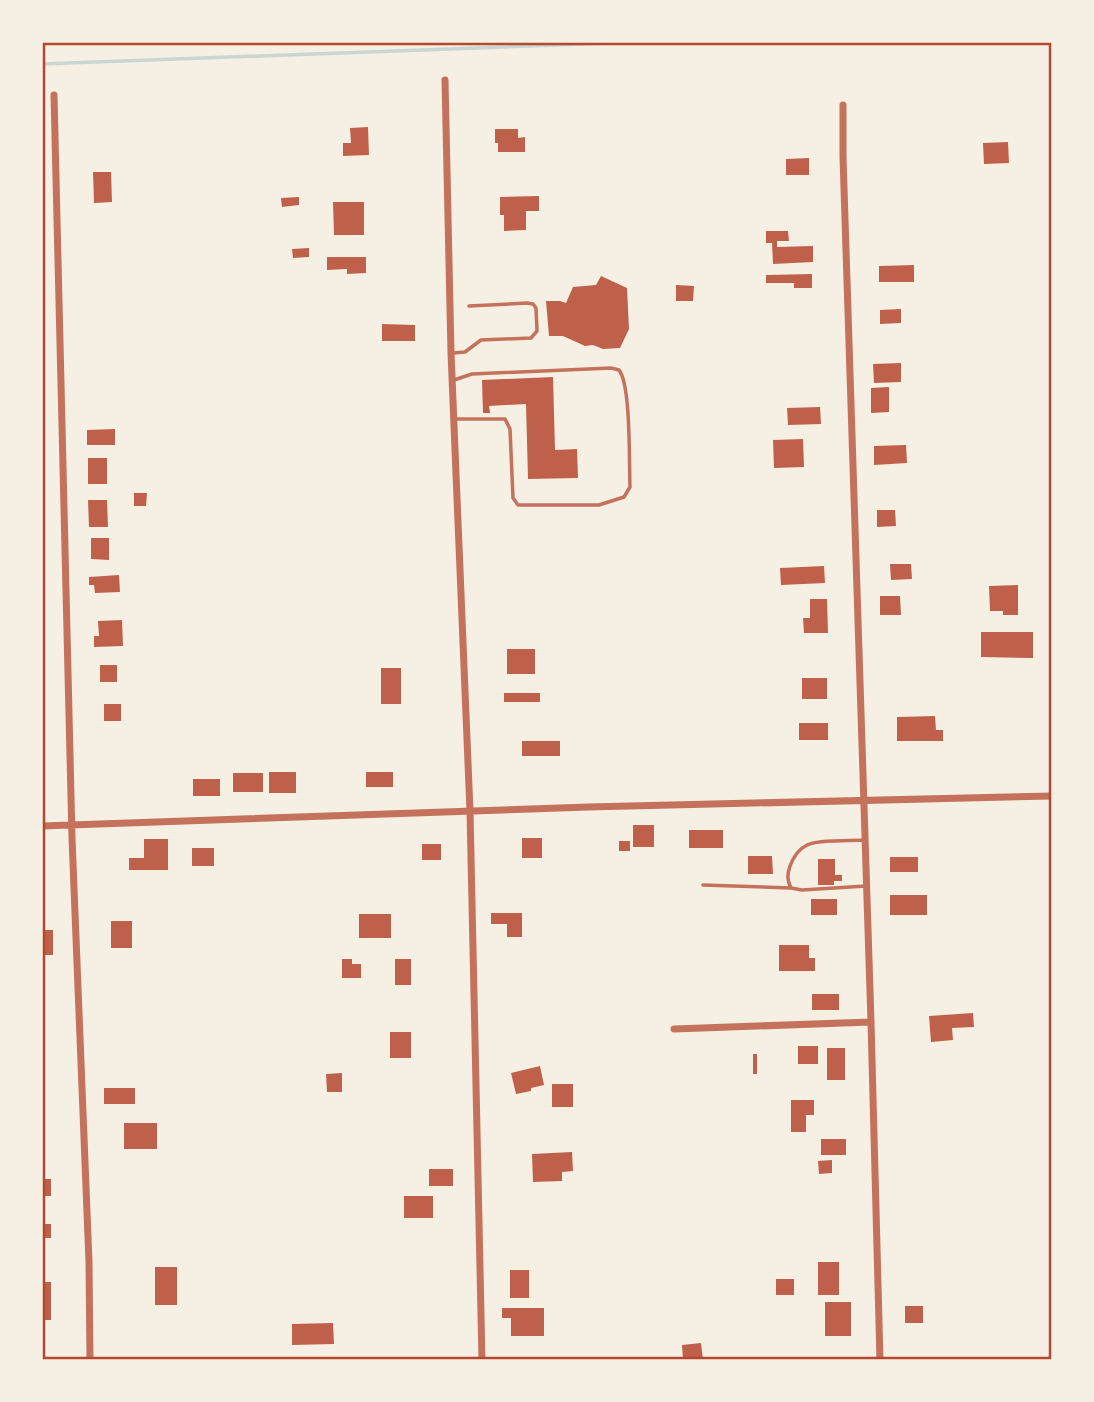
<svg xmlns="http://www.w3.org/2000/svg" width="1094" height="1402" viewBox="0 0 1094 1402" font-family="'Archivo Narrow',sans-serif">
<style>
.lines{fill:none;stroke-linecap:round;stroke-linejoin:round}
.stream{stroke:#c9d6d2;stroke-width:3.5}
.building{fill:#bf614a}
.service{stroke:#c5725c;stroke-width:3.5}
.minor{stroke:#c5725c;stroke-width:7}
.neatline{fill:none;stroke:#b5482f;stroke-width:2.5}
</style>
<rect width="100%" height="100%" fill="#f6efe4"/>
<g class="lines">
<path class="stream" d="M42,64l596,-22"/>
</g>
<path class="building" d="M368,127l1,28 -26,1v-13h8l-1,-15z
M495,129h23v9l7,-1v15h-27v-9h-3z
M1008,142l1,21 -25,1 -1,-21z
M809,158v17h-23v-16z
M93,172h18l1,30 -18,1z
M539,196v15h-13v19l-22,1v-16h-4v-18z
M299,197v8l-17,2 -1,-9z
M333,202h31v33h-30z
M766,231h22l1,10h-12v6l36,-1v16l-40,2 -1,-21h-6z
M309,248v9l-16,1 -1,-9z
M327,257h39v16l-19,1v-5l-20,1z
M914,265v17h-35v-16z
M812,274v14h-18v-5h-28v-8z
M601,276l26,12 2,41 -9,19 -17,1 -10,-4 -8,1 -22,-10h-14l-3,-35h14l6,2 7,-16 23,-2z
M676,285l18,1 -1,15h-17z
M901,309v14l-21,1v-14z
M382,324l33,1v16h-33z
M901,363v19l-27,1 -1,-19z
M553,377l2,73 22,-1 1,29 -50,1 -2,-75 -37,2 1,7h-7l-1,-33z
M889,387v25l-18,1v-25z
M820,407l1,17 -33,1 -1,-17z
M115,429v16h-28v-15z
M803,439l1,28 -30,1 -1,-28z
M906,445l1,18 -33,2v-19z
M88,458h19v26h-19z
M134,493h13l-1,13h-12z
M88,500h19l1,27h-19z
M877,510h18l1,16 -19,1z
M91,538h18v22l-18,-1z
M890,564h21l1,15 -21,1z
M824,566l1,17 -44,2 -1,-17z
M119,575l1,17 -25,1 -1,-8h-5v-8z
M1018,585v30h-15v-4h-13l-1,-25z
M880,596h20l1,19h-21z
M810,599h17l1,34h-24l-1,-15h7z
M122,620l1,26 -29,1v-11h5l-1,-15z
M981,632h52v26l-52,-1z
M507,649h28v25h-28z
M100,665h17v17h-17z
M381,668h20v36h-20z
M802,678h25v21h-25z
M504,693h36v9h-36z
M104,704h17v17h-17z
M935,716l1,14h7v11h-46v-24z
M799,723h29v17h-29z
M522,741h38v15h-38z
M269,772h27v21h-27z
M366,772h27v15h-27z
M233,773h30v19h-30z
M193,779h27v17h-27z
M633,825h21v22h-21z
M689,830h34v18h-34z
M522,838h20v20h-20z
M144,839h24v31h-39v-12h15z
M619,841h11v10h-11z
M422,844h19v16h-19z
M192,848h22v18h-22z
M748,856h24l1,18h-25z
M890,857h28v15h-28z
M818,859h17v16h7v6h-8v4h-16z
M890,895h37v20h-37z
M811,899h26v16h-26z
M491,913h31v24h-15v-13h-16z
M359,914h32v24h-32z
M111,921h21v27h-21z
M42,930h11v25h-11z
M779,945h30v13h6v13h-36z
M342,959h10v5h9v14h-19z
M395,959h16v26h-16z
M812,994h27v16h-27z
M973,1013l1,14 -22,1 1,12 -22,2 -2,-26z
M390,1032h21v26h-21z
M798,1046h20v18h-20z
M827,1048h18v32h-18z
M753,1054h4v20h-4z
M540,1066l4,19 -13,3v3l-15,3 -5,-21z
M342,1073v19h-15l-1,-18z
M552,1084h21v23h-21z
M104,1088h31v16h-31z
M791,1100h23v15h-8v17h-15z
M124,1123h33v26h-33z
M821,1139h25v16h-25z
M572,1152l1,19 -11,1v9l-29,1 -1,-28z
M832,1160v13l-13,1 -1,-13z
M429,1169h24v17h-24z
M42,1179h9v17h-9z
M404,1196h29v22h-29z
M42,1224h9v14h-9z
M818,1262h21v33h-21z
M155,1267h22v38h-22z
M510,1270h19v28h-19z
M776,1279h18v16h-18z
M42,1282h9v38h-9z
M825,1302h26v34h-26z
M905,1306h18v17h-18z
M502,1308h42v28h-33v-18h-9z
M333,1323l1,21 -42,1v-21z
M701,1343l2,17h-20l-1,-15z"/>
<g class="lines">
<path class="service" d="M453,353l12,-1 16,-12 50,-2 6,-7 -1,-23 -3,-4 -6,-1 -58,3
M454,419h51l5,10 3,69 5,7h81l25,-8 6,-10c-1,-23 1,-103 -11,-117l-8,-2 -139,6 -18,6
M863,840c-13,1 -45,-1 -56,5 -8,4 -14,13 -17,21 -3,9 -3,14 1,22l11,2 64,-4
M703,885l88,3"/>
<path class="minor" d="M445,80l6,273 19,458 12,549
M54,95l18,743 17,424 1,98
M843,105v52l28,865 9,338
M42,826l546,-19 464,-11
M674,1029l197,-7"/>
</g>
<rect width="1094" height="1402" fill="none" stroke="#f6efe4" stroke-width="88"/>
<rect x="44" y="44" width="1006" height="1314" class="neatline"/>
</svg>
